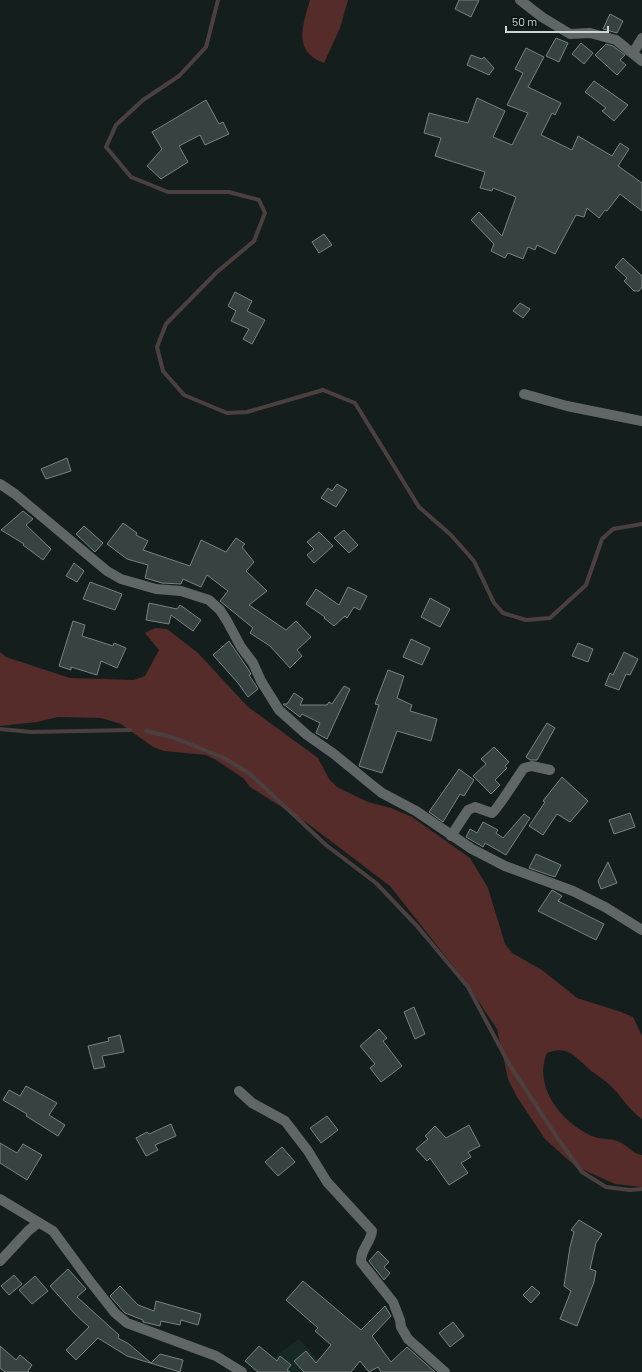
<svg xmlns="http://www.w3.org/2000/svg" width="642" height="1372" viewBox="0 0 642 1372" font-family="Barlow,sans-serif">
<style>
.built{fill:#172927}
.green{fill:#552c29}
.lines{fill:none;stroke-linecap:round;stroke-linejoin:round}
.stream{stroke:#4b403f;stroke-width:4}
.building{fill:#374340;stroke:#768381}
.minor{stroke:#606665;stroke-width:10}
</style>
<rect width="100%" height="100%" fill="#141f1d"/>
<path class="built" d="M299,1339l30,33h-64l12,-17z"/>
<path class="green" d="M310,0h38l-8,28 -16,35c-32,-12 -21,-38 -14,-63z
M155,628l12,1 31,24 50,54 70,51 11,21 8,8 31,15 23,6 21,9 58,41 18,30 17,56 7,9 30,17 35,28 44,14 12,5 9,19v83c-13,-9 -20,-22 -31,-33 -7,-7 -15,-11 -22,-17 -15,-13 -21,-24 -42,-16 -15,34 17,73 48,84 8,3 17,1 24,5 9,3 13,12 23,13v32l-27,-3 -40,-18 -30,-27 -28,-42 -9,-18 -11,-50 -32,-48 -75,-95 -83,-63 -57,-36 -7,-9 -27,-18 -10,-5 -42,-4 -11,-4 -32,-23 -20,-6 -43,-1 -21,5 -37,4v-74l6,5 64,21 64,2 11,-4 14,-26 -14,-17z"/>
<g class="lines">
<path class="stream" d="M218,0l-12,47 -27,29 -36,24 -27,25 -10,22 25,30 37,15h61l30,8 6,13 -11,28 -37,31 -51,52 -9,23 6,24 21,24 43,18 20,-1 76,-22 32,13 64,104 32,28 23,26 20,42 9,10 23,7 24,-2 36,-33 16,-46 11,-10 29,-5
M0,729l31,3 99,-2
M146,731l26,6 50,20 27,16 77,72 50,38 41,43 51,61 41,77 49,75 24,33 24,15 24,3 12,-1"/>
</g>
<path class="building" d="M459,0h20l-8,17 -16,-8z
M610,14l13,7 -6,12 -14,-4z
M556,38l12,5 -9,19 -13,-6z
M581,43l12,10 -9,11 -12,-10z
M606,44l7,2 12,9 -5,5 6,5 -9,10 -22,-20z
M526,48l18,9 -16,30 33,16 -6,12 -3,-2 -11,22 31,15 6,-14 34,20 8,-13 9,6 -11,17 24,17v28l-22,-17 -13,17 -2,-1 -6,8 -12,-10 -3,9 -8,-2 -21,39 -18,-9 -2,5 -7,-3 -5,12 -15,-6 -3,5 -14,-7 3,-7 -23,-24 8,-8 23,24 14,-39 -23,-9 -1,3 -12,-3 5,-16 -50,-16 6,-18 -17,-5 5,-20 39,10 9,-25 28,13 -12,26 19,8 16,-32 -21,-8 16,-32 -8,-4z
M471,55l11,4 2,-2 10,11 -5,7 -22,-10z
M594,81l34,24 -14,16 -12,-10 4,-3 -21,-16z
M206,100l13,24 4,-2 6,12 -24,11 -5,-10 -21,11 9,16 -27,17 -14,-13 15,-17 -10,-17z
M324,234l8,11 -13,8 -7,-11z
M623,258l19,18v11l-3,4h-5l-10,-10 3,-3 -12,-11z
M235,292l17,9 -5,10 18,9 -13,24 -9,-5 6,-10 -18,-8 5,-10 -8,-5z
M520,303l10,6 -7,9 -10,-7z
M67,458l4,13 -25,8 -5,-10z
M337,484l10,6 -11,17 -15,-9 7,-10 4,3z
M23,511l10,8 -7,6 25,24 -8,11 -20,-15 1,-1 -23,-14z
M123,523l14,10 -1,2 12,6 -5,9 47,16 11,-26 25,12 10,-14 9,6 -3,3 12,15 -8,9 21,20 -18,14 37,25 10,-9 15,16 -14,13 5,6 -12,12 -20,-22 -20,-13 3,-5 -33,-27 8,-10 -21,-16 -6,12 -18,-8 -2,5 -19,-1 -17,-5 3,-13 -21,-6 -20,-15z
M84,526l19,17 -8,9 -19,-18z
M344,530l14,15 -9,8 -15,-15z
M319,532l14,14 -19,17 -7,-8 7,-6 -7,-7z
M74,563l10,8 -7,11 -11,-6z
M90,582l32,12 -7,16 -32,-11z
M348,587l19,9 -7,14 -6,-3 -7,11 -2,-2 -11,10 -10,-8 1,-1 -19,-13 10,-15 23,16z
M430,598l20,11 -10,18 -19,-10z
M149,603l28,6 3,-4 21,15 -8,11 -22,-16 -2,9 -23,-4z
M73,621l12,4 -3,11 31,10 1,-3 12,5 -9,20 -16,-7 -4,14 -26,-8v3l-12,-4z
M411,639l19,9 -8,17 -19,-8z
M229,641l19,28 3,5 -2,1 9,14 -10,8 -10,-14 -25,-28z
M578,643l15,6 -5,13 -16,-6z
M624,652l14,7 -8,16 -4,-1 -7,16 -14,-5 5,-12 3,2z
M388,670l16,6 -7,22 15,7 -2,6 27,8 -6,22 -34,-10 -15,42 -23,-7 20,-61 -4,-1z
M344,686l6,3 -23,50 -11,-6 4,-10 -18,-9 -2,3 -17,-13h4l7,-11 9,6 -3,6h27l2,-3 3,2z
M547,723l8,5 -18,32h-7l-4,-3z
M494,747l15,15 -4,4 2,2 -12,12 5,5 -9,9 -18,-18 13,-12 -5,-5z
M459,769l15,11 -10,16 -4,-2 -17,28 -14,-10z
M562,777l26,24 -18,21 -13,-8 -14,21 -14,-9 16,-24 -2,-1z
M630,813l5,14 -21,7 -5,-14z
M524,814l6,4 -24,37 -21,-12 -2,4 -17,-10 4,-8 7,4 6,-11 15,8 -2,3 7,5z
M536,854l25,11 -6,12 -26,-9z
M608,862l9,21 -16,6 -3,-8z
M552,890l10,6 -4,5 46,23 -8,16 -58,-29z
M414,1007l11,27 -10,5 -11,-27z
M379,1029l8,9 -4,3 19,25 -21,16 -11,-14 5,-4 -15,-18z
M120,1035l4,17 -22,4 3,11 -11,2 -6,-23 21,-5 -1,-3z
M26,1086l31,17 -8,12 16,10 -7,11 -32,-20 1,-2 -24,-14 6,-10 11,6z
M327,1116l11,14 -17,13 -11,-15z
M171,1124l5,12 -21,9 3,5 -12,6 -10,-18 11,-6 2,2z
M469,1125l11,21 -12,6 3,5 -10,6 7,10 -19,12 -19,-27 -3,3 -11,-12 12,-10 -3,-3 10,-10 11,12z
M0,1143l17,10 6,-9 19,11 -15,25 -27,-17z
M282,1147l13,15 -17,14 -13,-14z
M579,1220l23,14 -6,9 -6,26 6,2 -2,11 -17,44 -17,-7 11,-28 -7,-5 6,-39 4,-15 -3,-2z
M378,1251l11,11 -5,5 6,6 -6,7 -15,-19z
M68,1269l18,20 -9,8 42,38 -1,3 11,6 22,19 9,-9 23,6 -3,12 -53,-16 -29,-18 -22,22 -10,-10 23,-23 -14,-13 -25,-28z
M14,1275l8,9 -13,11 -8,-9z
M35,1276l13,15 -16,13 -13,-14z
M303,1281l58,49 24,-24 6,10 -19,20 19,26 16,-15 28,25h-54l-3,-5 -9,5 -9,-11 -9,11h-47l-10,-11 12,-10 10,12 15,-18 -16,-14 3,-3 -32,-28z
M120,1286l18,19 16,6 2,-10 45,13 -3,11 -17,-5 -1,5 -19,-4 -1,5 -17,-4v-2l-18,-7 -15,-17z
M532,1286l8,7 -9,10 -8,-8z
M453,1322l11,14 -14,11 -11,-14z
M0,1346l16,14 4,-5 12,10 -4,6 1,1h-24l-5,-4z
M259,1346l18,15 3,-5 11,9 -4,5 3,2h-32l-13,-11z"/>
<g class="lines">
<path class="minor" d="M520,0l22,17 28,17 20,-1 26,7 26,21
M633,53l9,-15
M524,394l43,12 75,15
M0,484l15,10 92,77 14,8 35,10 25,2 28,9 11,10 7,11 14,26 12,16 8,18 18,29 28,25 27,19 33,27 15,12 34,18 56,38 33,17 68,25 32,16 37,23
M451,836l17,-26 7,-3 17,6c5,-3 26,-37 32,-45l8,-2 18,4
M239,1091l13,12 33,18 23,30 19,31 45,49c-1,11 -12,19 -11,31l32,40 7,18 1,7 7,12 37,33
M0,1199l53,32 36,49 26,33 12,10 89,33 26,16
M0,1261l28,-30 10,-8"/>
</g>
<path d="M506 26v6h102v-6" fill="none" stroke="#cdd4d3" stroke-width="2"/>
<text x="512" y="26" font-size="12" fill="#cdd4d3" stroke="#0b1614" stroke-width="3" paint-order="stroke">50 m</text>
</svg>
